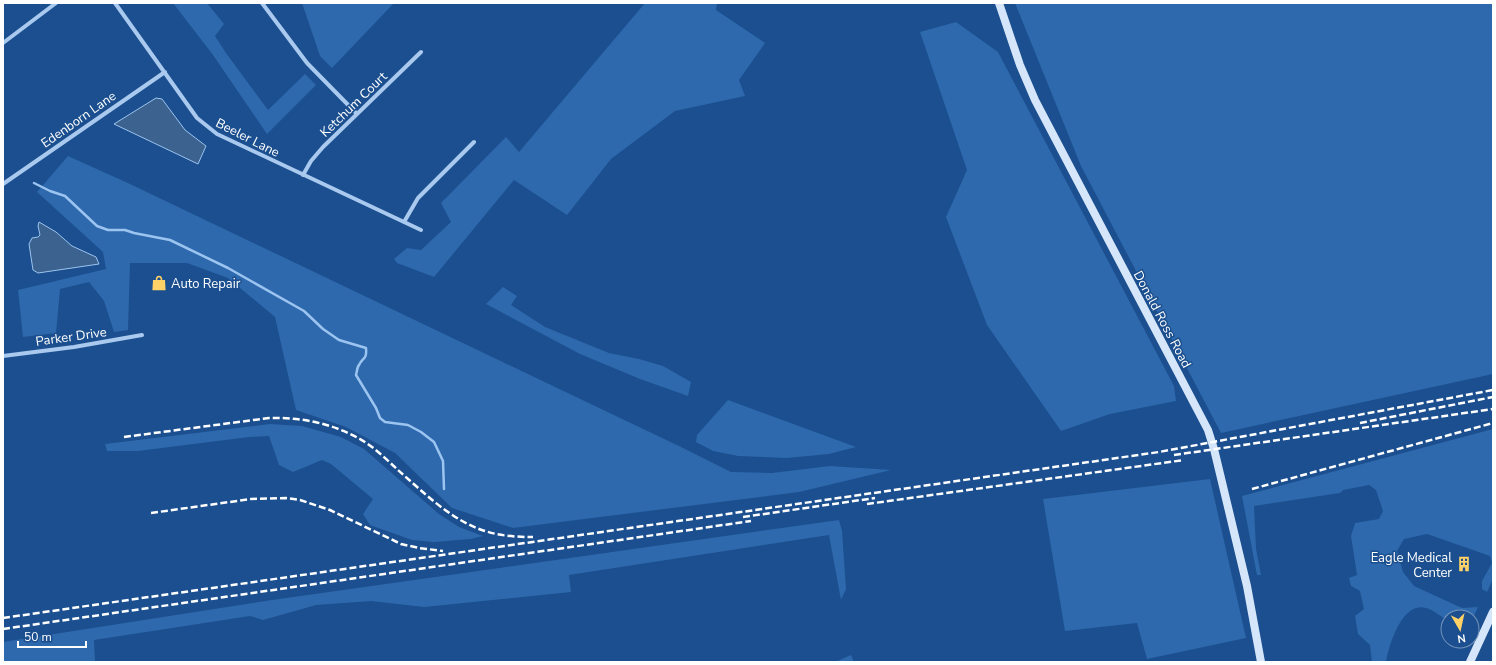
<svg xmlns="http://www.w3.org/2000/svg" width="1496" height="665" viewBox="0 0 1496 665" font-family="'Nunito Sans',sans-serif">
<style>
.green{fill:#2e69ad}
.water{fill:#3c6290;stroke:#9cc4f0}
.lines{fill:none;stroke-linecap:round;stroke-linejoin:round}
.stream{stroke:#9cc4f0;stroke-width:2.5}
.street{stroke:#a9c9ee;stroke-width:4}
.secondary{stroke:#d6e6fa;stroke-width:8}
.rail{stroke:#fff;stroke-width:2.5;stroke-dasharray:7 3;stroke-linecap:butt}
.labels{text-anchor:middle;stroke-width:3;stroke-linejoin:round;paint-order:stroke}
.street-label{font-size:13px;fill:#fff;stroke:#1b4f8f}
.poi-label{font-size:13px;fill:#fff;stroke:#1b4f8f;text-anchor:start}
</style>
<rect width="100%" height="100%" fill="#1b4f8f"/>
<path class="green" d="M173,3h34l17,21 -9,12 11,17 42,57 37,-36 11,11 -49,49 -54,-79z
M302,3h92l-62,65 -12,-12z
M645,3h72l-1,7 49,33 -26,37 6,16 -70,15 -64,48 -44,56 -53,-35 -80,97 -37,-14 -3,-4 13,-11 14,2 30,-28 -10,-19 65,-66 13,15z
M1015,3h478v371l-272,59 -140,-267z
M956,22l42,30 176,334 2,15 -66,13 -49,17 -74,-106 -41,-108 21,-47 -47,-138z
M68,156l62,28 551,263 50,25 41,1 58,-7 61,4 -92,22 -286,36 -61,-20 -57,-55 -49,-26 -50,-17 -21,-93 -47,-39 -41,-15h-57l-2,67 -14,2 -10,-31 -15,-19 -29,7 -4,44 -33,4 -5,-47 88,-21 -3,-17 -66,-60z
M503,287l14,9 -6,9 34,22 64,26 30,6 24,7 28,16 -3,14 -48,-17 -60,-25 -94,-50z
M728,400l128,47 -27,7 -42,4 -49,-2 -25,-5 -17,-9 1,-7z
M270,424l32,2 39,11 23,12 75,65 20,13 24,9 -12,3 -37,3 -22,-2 -42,-15 -7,-11 10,-15 -42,-35 -9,-4 -29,12 -14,-7 -10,-29 -20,1 -111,14h-31l-2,-7z
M1493,429v150l-6,13 -5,-3v-8l10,-18 -2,-7 -63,-22 -23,5 -7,12 6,21 11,14 48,22 16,-1 -6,13v-3h-24v3c-7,-3 -14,-10 -22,-12 -24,-7 -37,37 -40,54h-14l-2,-17 -12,-11 -3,-18 9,-7 -4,-18 -9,-5 -2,-8 8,-3 -6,-39 4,-13 24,-4 4,-8 -7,-21 -7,-5 -26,5 -3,3 -86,13 2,43 5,26h-4l-15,-79z
M1210,479l36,159 -99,21 -10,-36 -72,8 -22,-132z
M839,520l3,11 4,58 -5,11 -12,-65 -260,40 2,17 -147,15 -53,-6 -55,4 -53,15 -13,-4 -156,24 1,22h-92v-20l269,-42z
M851,655l3,7h-19z"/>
<path class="water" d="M156,98l6,1 23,31 21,16 -8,18 -84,-40z
M39,222l17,10 16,14 24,11 3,7 -61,9 -5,-3 -4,-26 3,-6 6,-1 2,-2 -2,-9z"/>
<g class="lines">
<path class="stream" d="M34,183l16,8 15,5 32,30 11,4h17l9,3 36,7 58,28 76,43 19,18 16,11 27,8c1,12 -3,9 -7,17 -2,2 -2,7 -3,10l20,33 4,10 5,4 23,3 13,7 13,10 9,19 1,28"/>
<path class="street" d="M115,3l82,115 20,16 204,96
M262,3l45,60 50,51
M3,43l53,-40
M303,175l8,-14 12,-14 98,-95
M3,184l162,-112
M404,222l14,-24 56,-56
M3,356l71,-9 68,-12"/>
<path class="secondary" d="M999,3l21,62 15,35 173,330 6,19 33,137 14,76
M1470,662l23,-50"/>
<path class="rail" d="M1360,423l133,-26
M124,437l145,-19c30,-1 62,5 89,20 14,7 28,21 40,32 25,22 54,51 87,61 15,5 32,6 48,6
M1174,455l319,-46
M1252,489l241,-66
M867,504l317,-44
M151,513l100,-14 35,-1 14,2 30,10 71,34 18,4 24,3
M743,517l132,-19
M3,618l1156,-166 334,-62
M3,629l748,-108"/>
</g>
<defs>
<g id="shop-bare" transform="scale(1.2)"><path d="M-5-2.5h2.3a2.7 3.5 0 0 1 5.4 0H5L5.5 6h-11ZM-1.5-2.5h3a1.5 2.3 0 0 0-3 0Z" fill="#ffd166" stroke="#1b4f8f" stroke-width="2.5" paint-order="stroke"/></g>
<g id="building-bare" transform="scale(1.2)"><path d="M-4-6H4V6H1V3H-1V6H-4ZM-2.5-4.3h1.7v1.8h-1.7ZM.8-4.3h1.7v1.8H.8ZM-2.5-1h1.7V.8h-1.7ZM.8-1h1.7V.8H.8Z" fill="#ffd166" stroke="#1b4f8f" stroke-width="2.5" paint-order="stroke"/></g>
</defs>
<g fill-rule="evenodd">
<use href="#shop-bare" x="159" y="283"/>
<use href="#building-bare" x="1464" y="564"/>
</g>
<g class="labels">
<g class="street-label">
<text transform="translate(353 104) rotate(-44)" y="5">Ketchum Court</text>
<text transform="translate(78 119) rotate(-35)" y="5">Edenborn Lane</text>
<text transform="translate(248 137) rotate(27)" y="5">Beeler Lane</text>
<text transform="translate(1163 319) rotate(62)" y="5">Donald Ross Road</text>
<text transform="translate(71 336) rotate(-8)" y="5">Parker Drive</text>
</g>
<g class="poi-label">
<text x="171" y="288">Auto Repair</text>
<text x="1452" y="562" text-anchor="end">Eagle Medical<tspan x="1452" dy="15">Center</tspan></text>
</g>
</g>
<rect width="1496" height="665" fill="none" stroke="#ffffff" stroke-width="8"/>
<g transform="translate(1460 629) rotate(171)"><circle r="19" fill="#1b4f8f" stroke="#7695bc"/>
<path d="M0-3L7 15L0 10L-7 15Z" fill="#ffd166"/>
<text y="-6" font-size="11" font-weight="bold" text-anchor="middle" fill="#ffffff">N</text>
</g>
<path d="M18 641v6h68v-6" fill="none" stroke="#ffffff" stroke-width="2"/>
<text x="24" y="641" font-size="12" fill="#ffffff" stroke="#1b4f8f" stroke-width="3" paint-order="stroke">50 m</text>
</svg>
